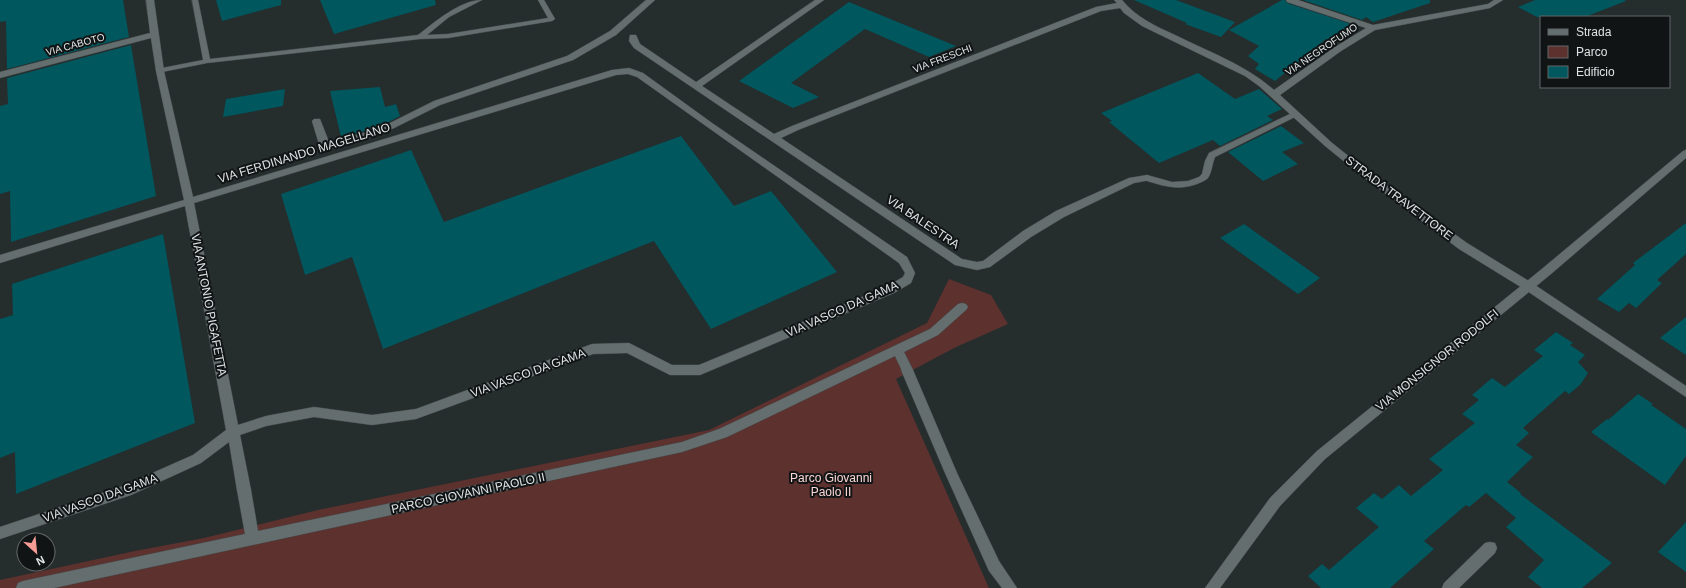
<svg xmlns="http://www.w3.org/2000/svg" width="1686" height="588" viewBox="0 0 1686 588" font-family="Arial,sans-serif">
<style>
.green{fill:#5c312e}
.building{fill:#01575e}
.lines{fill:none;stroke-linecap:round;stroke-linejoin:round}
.service-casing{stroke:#444b4c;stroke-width:1}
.pedestrian-casing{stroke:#444b4c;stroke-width:1}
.minor-casing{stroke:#444b4c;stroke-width:1}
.tertiary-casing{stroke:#444b4c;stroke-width:1}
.service{fill:#656e6e;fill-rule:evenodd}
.pedestrian{fill:#656e6e;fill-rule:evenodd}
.minor{fill:#656e6e;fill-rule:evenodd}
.tertiary{fill:#656e6e;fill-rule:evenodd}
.labels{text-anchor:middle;stroke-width:4;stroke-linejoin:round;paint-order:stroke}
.far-street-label{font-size:10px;fill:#dee3e4;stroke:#111415}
.street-label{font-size:12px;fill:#dee3e4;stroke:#111415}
.park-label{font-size:12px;fill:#fbd7d4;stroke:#111415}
</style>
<rect width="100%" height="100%" fill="#252d2d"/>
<path class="green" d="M949,279l42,16 17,29 -54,24 -58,31 93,209h-989v-8l135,-29 69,-13 114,-28 391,-80 218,-107z"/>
<path class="building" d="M0,0h123l6,37 -122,32 -1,-48 -6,1z
M216,0h65v5l-59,16z
M320,0h115l1,5 -102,29z
M1134,0h42l59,22 -14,15 -36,-13 2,-1z
M1282,0h3l2,3 67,22 -24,16 -4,-2 -51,42 -20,-12 4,-5 -11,-8 11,-10 -30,-16z
M1303,0h127v3l-57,19 -7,-5 -4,3z
M1535,0h90l1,1 -41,16h-48l-19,-10z
M849,2l107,44 -27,11 -64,-28 -74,54 28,14 -26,11 -54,-27z
M131,45l25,151 -145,46 -1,-51 -10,3v-88l8,-2 -1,-26z
M1198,73l37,26 24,-10 23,20 -15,7 6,4 -53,26 -7,-6 -54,23 -50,-41 3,-1 -11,-8z
M380,87l5,20 11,-3 4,12 -23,12 -36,9 -11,-46z
M285,89l-2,17 -60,11 3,-18z
M1281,126l23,17 -22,9 16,12 -35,17 -35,-29z
M681,136l53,70 37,-15 66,81 -126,57 -57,-88 -271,108 -31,-92 -47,18 -24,-81 130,-44 33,72z
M1686,223v31l-29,26 5,3 -26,25 -7,-5 -10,9 -22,-13 38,-34 -2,-2z
M1244,224l76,54 -22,16 -78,-56z
M163,234l32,189 -179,71 -1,-42 -15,6v-139l13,-4 -1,-31z
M1686,317v38l-26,-17z
M1556,332l17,11 -3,2 15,10 -7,7 10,11 -8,12 -11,9 -4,-3 -42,37 6,5 -13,12 17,12 -26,25 14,11 -1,1 92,69 -30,25h-40l-14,-11 16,-17 -38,-33 10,-9 -30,-25 -17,14 -3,-2 -42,36 10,8 -44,39h-69l-13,-12 14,-12 7,6 50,-43 -23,-19 18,-15 8,6 17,-14 12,11 32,-26 -14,-11 46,-36 -13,-9 17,-14 -7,-5 20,-17 13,9 38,-31 -9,-6z
M1638,394l15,10 -2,1 35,24v27l-21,29 -74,-53 16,-13 1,1z
M1686,522v50l-28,-20z"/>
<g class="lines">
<g class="service-casing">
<path id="service" d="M192,0h6l12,59 208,-24c17,-13 42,-35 64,-35l-33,17 -22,18 21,-1 100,-16 -10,-18h6l11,19 -3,2 -104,17 -28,1 -213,24 -50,10v-4l46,-9z
M1292,113h6l1,2 -84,42c-3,7 -3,15 -7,21 -3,3 -7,4 -11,6 -19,7 -34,2 -53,-4l-1,-2 4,-3 25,7 16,-1 11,-4 3,-3 3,-13 4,-8z"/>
</g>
<g class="pedestrian-casing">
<path id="pedestrian" d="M962,303l4,1 2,3 -2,3 -28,25 -34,17 9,18 -2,3 -4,2 -4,-2 -8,-17 -168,81 -45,15 -628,136h-38l2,-5 5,-2 222,-47 -8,-44 2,-4 5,-2 5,2 2,4 7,41 424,-89 37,-13 211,-100 28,-25z"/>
</g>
<g class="minor-casing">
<path id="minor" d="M146,0h8l10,71 29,126 419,-127 17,-2 14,5 69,50 195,134 8,16 -4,10 -17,10 -194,82h-30l-43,-22 -34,1 -177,65 -44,6 -58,-8 -48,9 -26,9 11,55 -2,4 -5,2 -5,-2 -2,-4 -8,-48 -28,21 -70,32 -131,44v-12l123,-41 70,-31 33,-25 -41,-224 -185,57v-8l184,-55 -28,-129 -5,-33 -151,40v-6l150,-39zM628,74l9,3 262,186 6,10 -2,4 -17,10 -187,78h-27l-43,-22 -37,1 -176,65 -44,6 -58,-8 -48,9 -28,9 -44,-222 422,-128z
M646,0h9l-39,35 -43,25 -133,45 -56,28 -55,15 -8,-2 -2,-2 -7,-23 2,-2h6l9,23 49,-13 56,-28 133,-45 43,-25z
M815,0h9l-122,86 72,48 18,-8 304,-119 21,-4 -3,-3h8c14,17 33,26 53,35 34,17 71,30 99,55l61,-43 31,-19 -79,-26 -1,-2h12l75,25 115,-21 6,-4h9l-13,8 -115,22 -34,21 -61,44 51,47 41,33 95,68 65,40 154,103v11l-162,-108 -65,-40 -93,-70 -41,-33 -66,-60 -14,-10 -103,-50 -18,-13 -4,-5 -19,3 -303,119 -17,8 181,121 15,3 6,-1 40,-30 33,-20 73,-33 18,-3 5,3 -2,2 -16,3 -70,34 -33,20 -41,30 -13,3 -22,-5 -321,-217 -5,-7 1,-6h6l4,9 56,38z
M907,365l4,2 2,3 44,103 42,88 18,27h-15l-13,-17 -44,-98 -44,-103 2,-3z
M1490,542l5,1 2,5 -2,5 -36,35h-17l2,-5 41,-40z"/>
</g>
<g class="tertiary-casing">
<path id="tertiary" d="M1686,150v8l-135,116 -226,185 -45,47 -60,82h-15l65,-90 47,-47 226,-183 140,-117z"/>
</g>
<use href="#service" class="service"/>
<use href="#pedestrian" class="pedestrian"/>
<use href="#minor" class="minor"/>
<use href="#tertiary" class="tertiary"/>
</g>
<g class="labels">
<g class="far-street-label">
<text transform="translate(75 44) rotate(-15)" y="4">VIA CABOTO</text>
<text transform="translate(1321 49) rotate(-34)" y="4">VIA NEGROFUMO</text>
<text transform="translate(942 58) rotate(-21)" y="4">VIA FRESCHI</text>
</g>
<g class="street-label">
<text transform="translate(304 153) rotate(-17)" y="4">VIA FERDINANDO MAGELLANO</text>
<text transform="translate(1399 198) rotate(37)" y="4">STRADA TRAVETTORE</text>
<text transform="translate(923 222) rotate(34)" y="4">VIA BALESTRA</text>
<text transform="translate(209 305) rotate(79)" y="4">VIA ANTONIO PIGAFETTA</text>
<text transform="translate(842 309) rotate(-24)" y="4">VIA VASCO DA GAMA</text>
<text transform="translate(1437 360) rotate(-39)" y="4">VIA MONSIGNOR RODOLFI</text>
<text transform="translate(528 373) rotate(-20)" y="4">VIA VASCO DA GAMA</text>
<text transform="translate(468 493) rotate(-12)" y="4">PARCO GIOVANNI PAOLO II</text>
<text transform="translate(100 498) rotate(-20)" y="4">VIA VASCO DA GAMA</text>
</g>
<g class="park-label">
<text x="831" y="482">Parco Giovanni<tspan x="831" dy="14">Paolo II</tspan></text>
</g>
</g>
<rect x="1540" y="16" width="130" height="72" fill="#111415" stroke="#636768"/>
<rect x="1548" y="29" width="20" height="6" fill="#656e6e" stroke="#636768"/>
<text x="1576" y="36" font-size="12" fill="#dee3e4">Strada</text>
<rect x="1548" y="46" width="20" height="12" fill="#5c312e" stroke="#636768"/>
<text x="1576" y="56" font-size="12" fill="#dee3e4">Parco</text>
<rect x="1548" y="66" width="20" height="12" fill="#01575e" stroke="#636768"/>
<text x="1576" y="76" font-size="12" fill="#dee3e4">Edificio</text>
<g transform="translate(36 552) rotate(153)"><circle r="19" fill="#111415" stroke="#636768"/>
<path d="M0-3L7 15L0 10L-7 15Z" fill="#f59c96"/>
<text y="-6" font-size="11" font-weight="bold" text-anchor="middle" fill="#dee3e4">N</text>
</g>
</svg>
